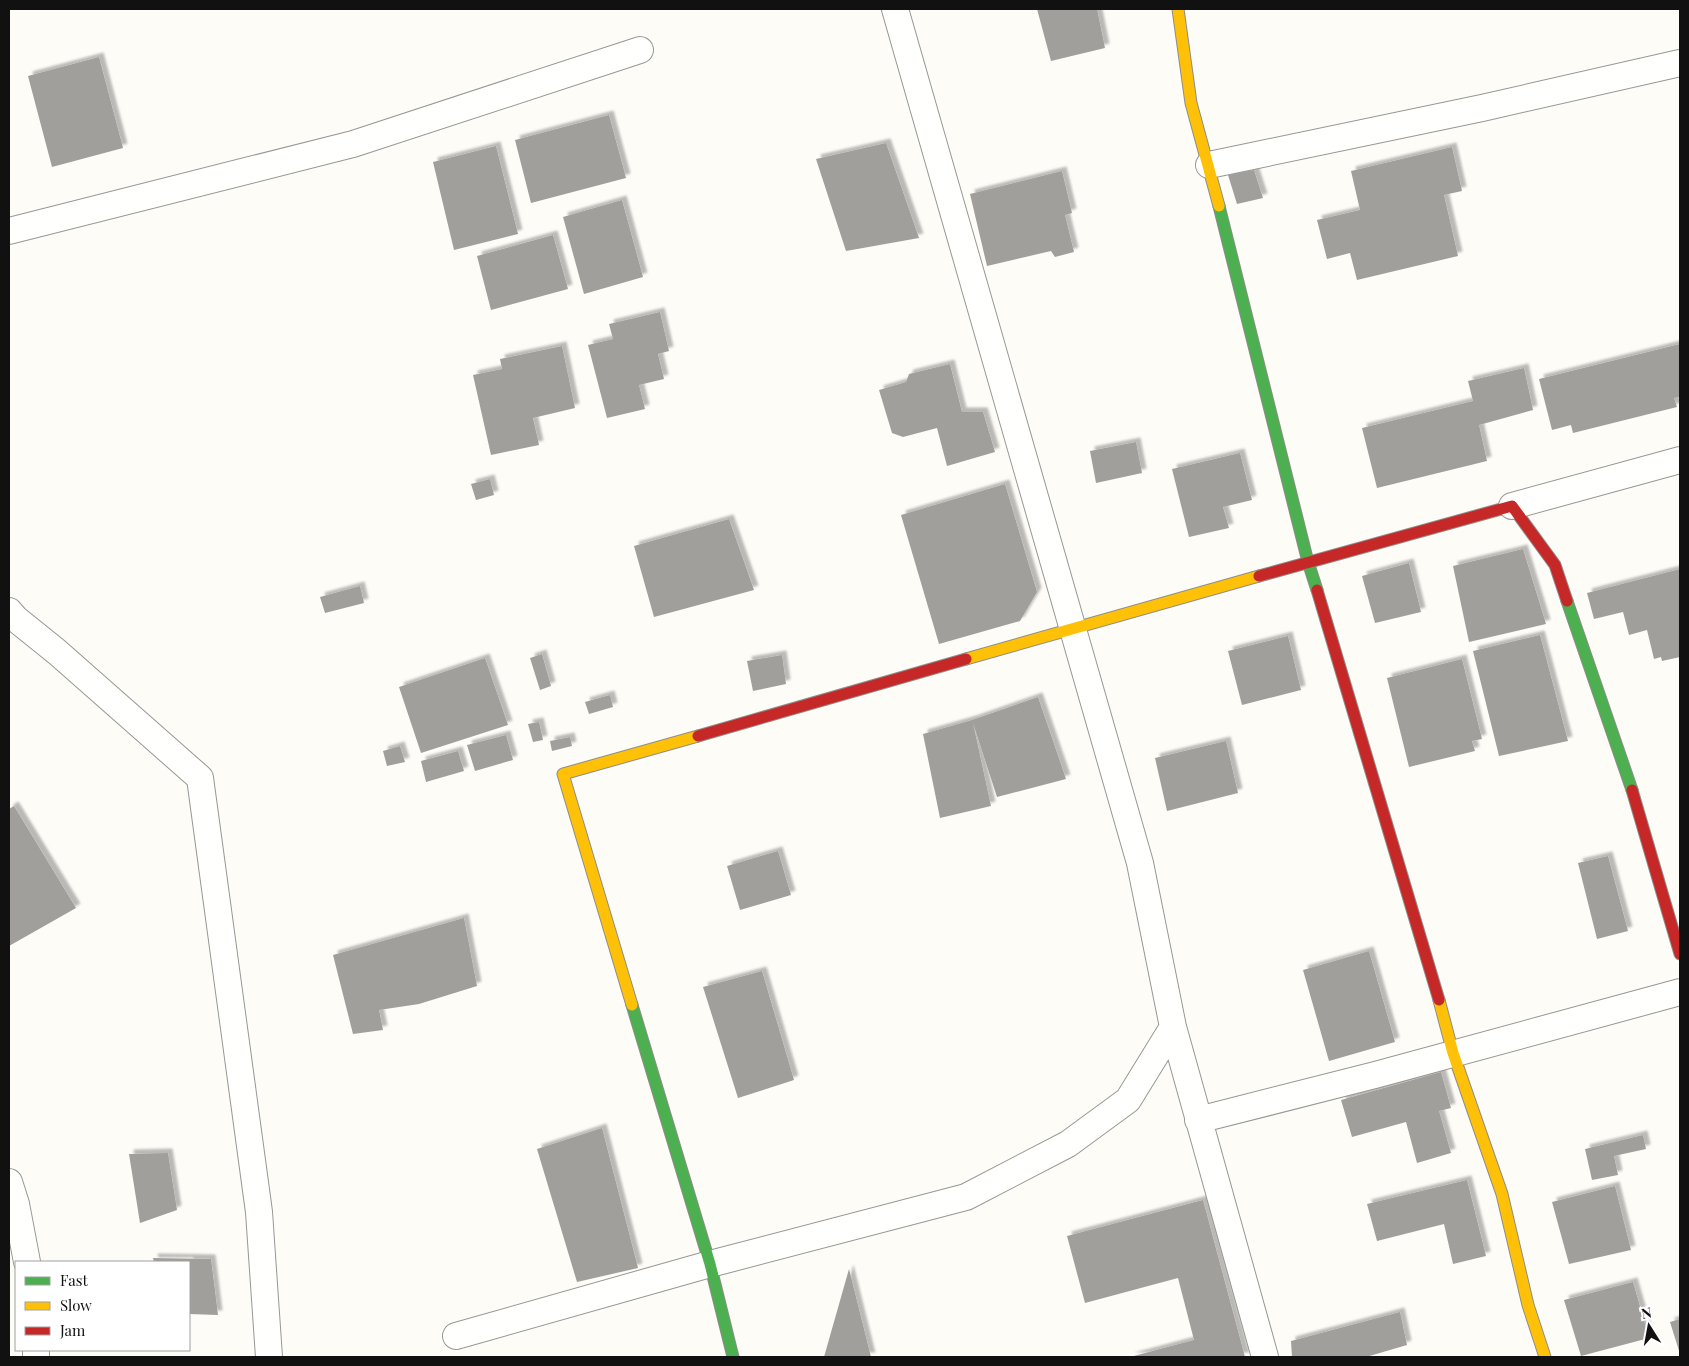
<svg xmlns="http://www.w3.org/2000/svg" width="1689" height="1366" viewBox="0 0 1689 1366" font-family="'Playfair Display',serif">
<style>
.building{fill:#a19f9c;filter:url(#shadow)}
.lines{fill:none;stroke-linecap:round;stroke-linejoin:round}
.street-casing{stroke:#979795;stroke-width:28}
.fast-casing{stroke:#8e8d8b;stroke-width:13}
.slow-casing{stroke:#8e8d8b;stroke-width:13}
.jam-casing{stroke:#8e8d8b;stroke-width:13}
.street{stroke:#fffffe;stroke-width:26}
.fast{stroke:#4caf50;stroke-width:11}
.slow{stroke:#ffc107;stroke-width:11}
.jam{stroke:#c62828;stroke-width:11}
</style>
<defs>
<filter id="shadow"><feDropShadow dx="4.5" dy="-4.5" stdDeviation="1" flood-color="#0004"/></filter>
</defs>
<rect width="100%" height="100%" fill="#fdfcf7"/>
<path class="building" d="M1037,9h60l8,39 -54,13z
M99,57l24,91 -71,19 -24,-91z
M609,115l17,63 -95,25 -16,-63z
M886,143l33,95 -73,13 -30,-92z
M496,146l22,88 -64,16 -21,-88z
M1452,147l10,44 -18,4 14,61 -101,24 -7,-27 -23,6 -10,-39 43,-10 -9,-39z
M1254,170l9,28 -26,6 -9,-29z
M1062,171l10,42 -7,2 9,37 -19,5 -4,-6 -64,15 -17,-72z
M622,200l21,77 -59,17 -21,-77z
M553,235l15,54 -77,21 -14,-54z
M660,312l9,39 -11,3 6,25 -25,6 6,24 -38,9 -19,-73 25,-6 -4,-15z
M1680,344v53l-6,1 3,9 -104,26 -2,-8 -19,5 -13,-51z
M562,346l13,62 -42,10 6,27 -48,10 -18,-80 29,-6 -2,-10z
M950,364l12,48h21l12,40 -48,14 -10,-38 -34,9 -11,-4 -13,-43 27,-8 3,-8z
M1524,368l9,42 -54,15 8,36 -110,27 -15,-60 111,-27 -5,-20z
M1136,442l6,31 -46,10 -6,-32z
M1240,453l12,47 -29,7 6,21 -40,9 -17,-68z
M490,479l4,16 -18,5 -5,-16z
M1005,484l32,108 -17,29 -81,23 -38,-129z
M729,519l25,71 -100,27 -20,-71z
M1523,549l23,75 -77,18 -16,-76z
M1409,563l12,49 -46,11 -13,-47z
M1680,569v88l-18,4 -1,-4 -7,2 -7,-29 -18,5 -6,-23 -29,7 -7,-26z
M360,586l4,17 -39,10 -5,-16z
M1540,635l28,106 -69,15 -26,-105z
M1288,636l13,54 -59,15 -14,-54z
M542,654l9,32 -11,4 -10,-32z
M782,655l4,29 -33,7 -6,-30z
M485,658l23,67 -87,28 -22,-66z
M1462,659l20,80 -10,2 3,10 -66,16 -22,-89z
M610,695l3,12 -24,7 -4,-12z
M1038,697l28,82 -69,18 -24,-74 18,83 -51,12 -17,-84 49,-14z
M539,722l4,18 -10,2 -5,-18z
M506,735l7,25 -38,11 -8,-26z
M570,737l2,9 -20,5 -2,-10z
M1226,741l12,52 -71,18 -12,-53z
M400,746l5,16 -18,4 -4,-15z
M458,751l6,20 -38,11 -5,-21z
M14,806l62,102 -67,38v-137z
M778,851l13,44 -51,15 -13,-44z
M1608,856l20,75 -31,8 -19,-76z
M464,918l13,68 -58,18 -40,6 4,20 -30,4 -20,-79z
M1369,951l26,91 -66,19 -26,-91z
M762,971l32,109 -56,18 -35,-111z
M1441,1072l10,36 -12,3 12,42 -34,10 -11,-41 -54,15 -11,-37z
M602,1128l36,140 -61,14 -40,-133z
M1643,1135l3,14 -32,7 4,19 -26,5 -7,-31z
M168,1153l9,57 -37,13 -11,-69z
M1467,1180l19,76 -33,8 -9,-40 -67,17 -10,-37z
M1615,1186l16,64 -62,14 -17,-62z
M1203,1200l42,157h-115l64,-17 -16,-62 -93,25 -18,-67z
M153,1258l58,1 7,56 -29,-1v-52h-35z
M849,1269l22,88h-47z
M1633,1282l16,56 -68,18 -17,-56z
M1400,1312l7,33 -41,12h-74l-1,-16z
M1680,1319v35l-10,-32z"/>
<g class="lines">
<g class="street-casing">
<path id="street" d="M895,9l245,854 33,164 92,330
M1209,165l273,-57 198,-45
M9,231l344,-87 287,-94
M1512,506l168,-46
M9,611l7,8 41,33 143,126 59,434 10,145
M1198,1120l177,-45 305,-83
M9,1182l7,22 11,58
M456,1336l254,-72 256,-67 102,-53 60,-44 45,-73
M36,1350v7"/>
</g>
<g class="fast-casing">
<path id="fast" d="M1219,206l89,356 9,28
M1567,601l65,189
M632,1005l78,259 23,93"/>
</g>
<g class="slow-casing">
<path id="slow" d="M1178,9l13,94 28,103
M966,659l293,-83
M1439,1000l14,53 49,141 26,111 17,52
M632,1005l-69,-231 135,-38"/>
</g>
<g class="jam-casing">
<path id="jam" d="M1259,576l253,-70 43,59 12,36
M1317,590l122,410
M698,736l268,-77
M1632,790l48,164"/>
</g>
<use href="#street" class="street"/>
<use href="#fast" class="fast"/>
<use href="#slow" class="slow"/>
<use href="#jam" class="jam"/>
</g>
<rect width="1689" height="1366" fill="none" stroke="#111111" stroke-width="20"/>
<rect x="15" y="1261" width="175" height="90" fill="#ffffff" stroke="#a0a0a0"/>
<rect x="25" y="1277" width="25" height="8" fill="#4caf50" stroke="#a0a0a0"/>
<text x="60" y="1286" font-size="15" fill="#111111">Fast</text>
<rect x="25" y="1302" width="25" height="8" fill="#ffc107" stroke="#a0a0a0"/>
<text x="60" y="1311" font-size="15" fill="#111111">Slow</text>
<rect x="25" y="1327" width="25" height="8" fill="#c62828" stroke="#a0a0a0"/>
<text x="60" y="1336" font-size="15" fill="#111111">Jam</text>
<g transform="translate(1649 1326) rotate(349)" stroke="#ffffff" stroke-width="4" paint-order="stroke">
<path d="M0-4L9 19L0 12L-9 19Z" fill="#111111"/>
<text y="-8" font-size="14" font-weight="bold" text-anchor="middle" fill="#111111">N</text>
</g>
</svg>
